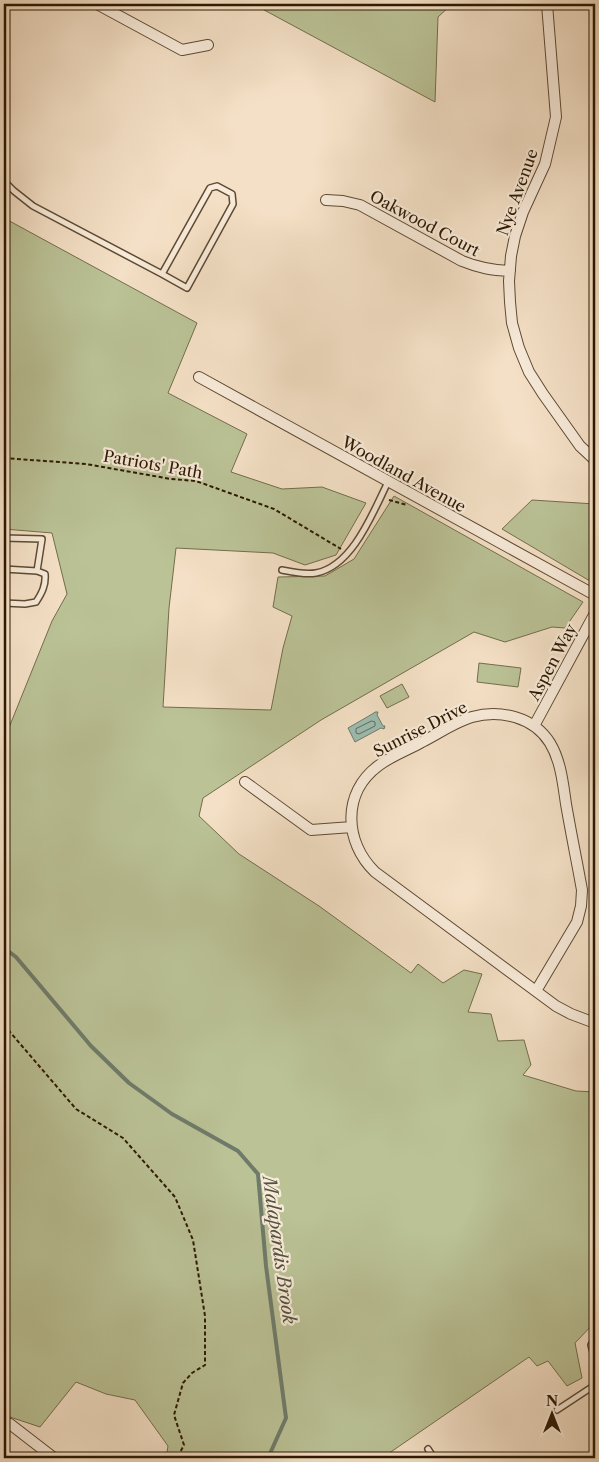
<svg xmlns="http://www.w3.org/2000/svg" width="599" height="1462" viewBox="0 0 599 1462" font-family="'Libre Caslon Text',serif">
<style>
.green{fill:#bac296;stroke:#736d4b}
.water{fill:#9cbdb1;stroke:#6f7b6a}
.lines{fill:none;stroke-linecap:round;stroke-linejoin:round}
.shore{stroke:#646a58;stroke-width:1}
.stream{stroke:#6f7b6a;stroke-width:4}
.service-casing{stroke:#5e4a32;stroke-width:8}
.minor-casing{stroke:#5e4a32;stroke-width:12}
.path{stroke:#2c1800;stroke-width:2;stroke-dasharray:4 2.5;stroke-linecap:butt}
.service{stroke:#f8ebda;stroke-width:5}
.minor{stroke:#f8ebda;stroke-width:10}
.labels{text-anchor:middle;stroke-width:4.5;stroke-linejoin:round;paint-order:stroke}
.street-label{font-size:16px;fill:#2c1800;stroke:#f8ebda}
.water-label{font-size:18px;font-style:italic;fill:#53523e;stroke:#f8ebda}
</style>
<rect width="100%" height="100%" fill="#f4e0c6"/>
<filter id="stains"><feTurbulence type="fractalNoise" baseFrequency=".004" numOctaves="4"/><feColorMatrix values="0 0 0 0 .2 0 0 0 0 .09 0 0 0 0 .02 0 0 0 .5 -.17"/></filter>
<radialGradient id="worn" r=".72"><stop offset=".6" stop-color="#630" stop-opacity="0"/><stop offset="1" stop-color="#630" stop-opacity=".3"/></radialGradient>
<path class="green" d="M253,4h199l-14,13 -3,85z
M4,218l193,105 -29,70 79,41 -16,38 51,17 40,-2 44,16 -30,52 -31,10 -32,-12 -97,-5 -7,60 -6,99 108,3 12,-62 9,-32 -19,-9 5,-30 47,-1 29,-17 40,-63 189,106 -18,26 -13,-1 -47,15 -31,-10 -153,88 -118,78 -4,18 40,38 80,52 92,67 7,-9 25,19 21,-13 18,4 -14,38 23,2 7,27 26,-1 7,25 -8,10 53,16 19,1v230l-20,21 7,35 -15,8 -19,-25 -11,5 -8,-9 -147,101h-216l2,-12 -33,-46 -29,-6 -30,-12 -36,45 -36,-12v-675l48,-119 15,-27 -15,-61 -48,-4z
M532,500l63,4v80l-93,-55z
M479,663l42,5 -3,19 -41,-5z
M402,684l7,13 -22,11 -7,-12z"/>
<path class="water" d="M375,712h3l-1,3 6,11h2l-1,3 -3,-1 -26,14 -7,-14 26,-15z"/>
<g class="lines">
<path class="shore" d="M372,721l3,1v4l-16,8 -3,-1v-4z"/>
<path class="stream" d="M4,948l12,9 75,89 38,37 43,31 66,37 20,23 8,92 20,152 -18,40"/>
<g class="service-casing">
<path id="service" d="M4,181l10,10 19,15 129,68 48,-86 7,-2 15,8 1,10 -46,84 -25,-14
M4,538l38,1 -5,32
M4,569l33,2 8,3c1,11 -3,19 -9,28l-11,2 -21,-1
M282,570c10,2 23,5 34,3 37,-7 57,-61 72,-91
M595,1337l-4,8 4,15
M557,1410l38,-25
M428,1449l6,9"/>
</g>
<g class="minor-casing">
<path id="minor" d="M97,4l85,46 26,-5
M547,4l9,113 -11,47 -22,48 -8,24 -4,20 -2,25 1,21 2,21 7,25 10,24 14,22 37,52 15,14
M326,200l17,1 17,4 102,56c17,7 30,9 48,10
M199,377l396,218
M534,726l61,-113
M245,782l66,48 41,-3
M536,991l41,-69 4,-16 1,-16c-5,-28 -11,-57 -16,-86 -3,-20 -5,-43 -16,-61 -16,-26 -50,-34 -78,-26 -17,5 -34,17 -50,25 -14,8 -31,14 -44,24 -36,27 -34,76 -3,106l181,134 15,8 24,9
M4,1422l6,2 44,34"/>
</g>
<path class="path" d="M4,458l82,6 85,15 25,2 78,28 67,40
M389,500l18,5
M4,1025l72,84 47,29 52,59 18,43 12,76v49l-13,8 -9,10 -9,32 10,30 -7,13"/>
<use href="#service" class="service"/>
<use href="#minor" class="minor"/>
</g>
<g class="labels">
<g class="street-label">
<text transform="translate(517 192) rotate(-70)" y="6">Nye Avenue</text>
<text transform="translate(425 223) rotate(28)" y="6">Oakwood Court</text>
<text transform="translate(153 464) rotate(10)" y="6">Patriots' Path</text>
<text transform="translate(404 474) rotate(29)" y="6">Woodland Avenue</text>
<text transform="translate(552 662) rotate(-62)" y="6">Aspen Way</text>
<text transform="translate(420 729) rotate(-27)" y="6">Sunrise Drive</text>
</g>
<g class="water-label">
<text transform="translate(279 1250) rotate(82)" y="6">Malapardis Brook</text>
</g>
</g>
<rect width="599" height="1462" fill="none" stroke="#f4e0c6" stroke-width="20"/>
<rect x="5" y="5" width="589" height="1452" fill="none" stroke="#2c1800" stroke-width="2.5"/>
<rect x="10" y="10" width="579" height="1442" fill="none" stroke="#2c1800"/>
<g transform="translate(552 1414)" stroke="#f8ebda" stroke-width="4" paint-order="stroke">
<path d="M0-4L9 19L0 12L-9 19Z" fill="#2c1800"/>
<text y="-8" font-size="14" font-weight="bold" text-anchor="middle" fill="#2c1800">N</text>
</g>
<rect width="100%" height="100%" filter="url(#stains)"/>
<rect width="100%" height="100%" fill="url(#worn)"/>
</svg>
